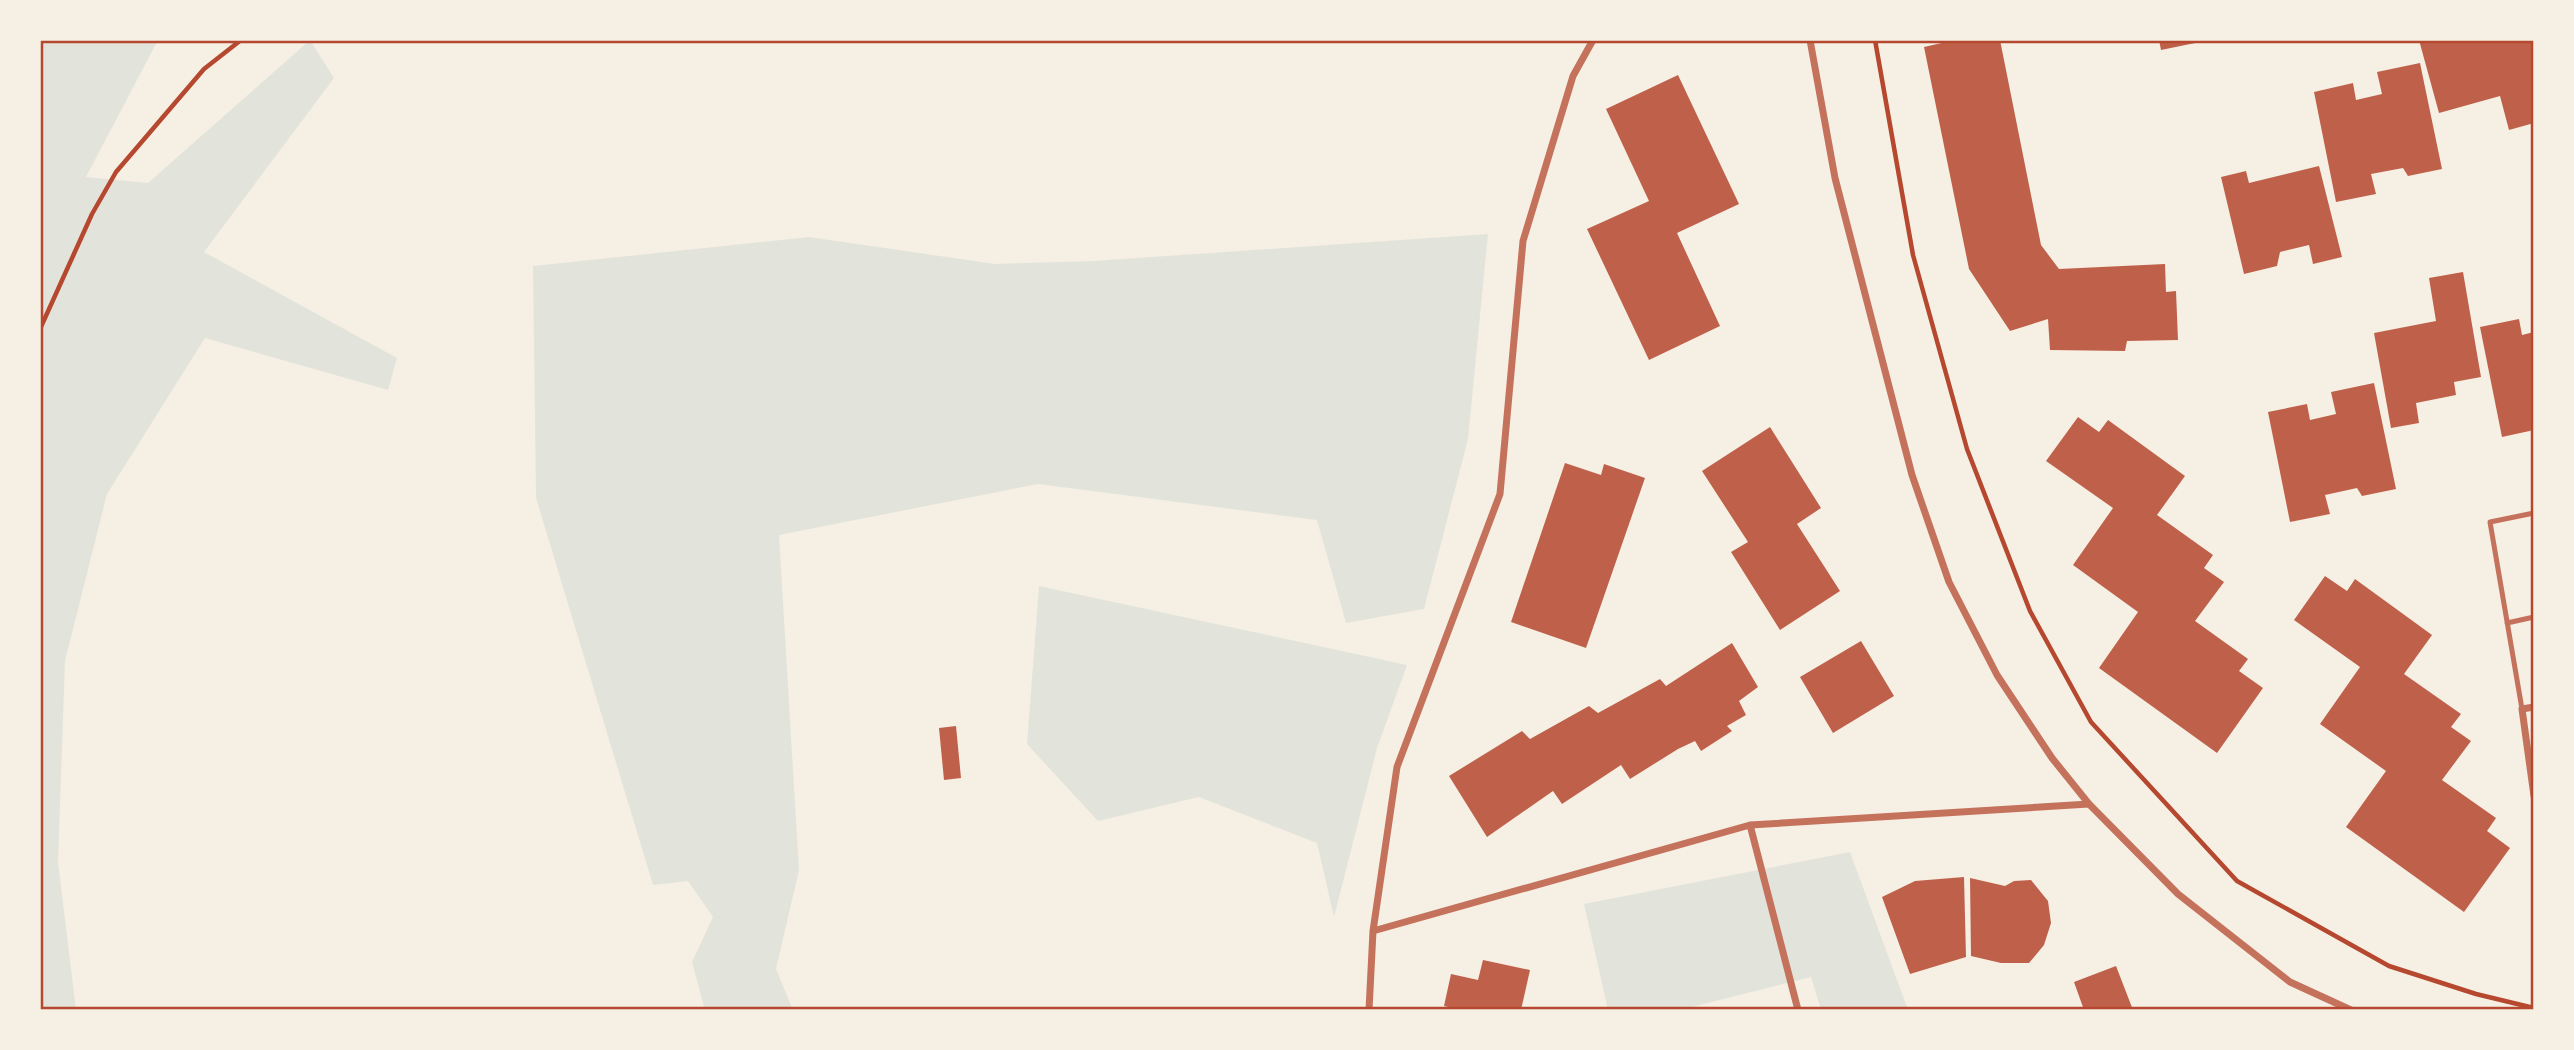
<svg xmlns="http://www.w3.org/2000/svg" width="2574" height="1050" viewBox="0 0 2574 1050" font-family="'Exo 2',sans-serif">
<style>
.green{fill:#e2e4dc}
.building{fill:#bf614a}
.lines{fill:none;stroke-linecap:round;stroke-linejoin:round}
.path{stroke:#b5482f;stroke-width:4.5}
.service{stroke:#c5725c;stroke-width:5}
.minor{stroke:#c5725c;stroke-width:7}
.neatline{fill:none;stroke:#b5482f;stroke-width:2.5}
</style>
<rect width="100%" height="100%" fill="#f6efe4"/>
<path class="green" d="M40,40h118l-72,137 62,6 162,-143 24,38 -130,174 193,106 -9,32 -183,-52 -98,156 -42,167 -7,201 18,148h-36z
M1488,234l-20,205 -44,170 -78,14 -29,-103 -279,-36 -259,51 20,335 -23,99 17,41h-88l-13,-48 21,-45 -25,-36 -35,4 -117,-387 -3,-232 276,-29 186,27 98,-3z
M1039,586l368,79 -30,83 -43,169 -17,-74 -118,-46 -101,24 -71,-77z
M1850,852l58,158h-87l-10,-33 -131,33h-72l-24,-106z"/>
<path class="building" d="M1955,40h45l41,205 18,24 106,-5 1,28 10,-1 2,49 -51,1 -2,10 -75,-1 -2,-31 -38,12 -41,-62 -45,-222z
M2159,40h46v1l-44,9z
M2419,40h111l4,15v68l-25,7 -9,-34 -61,17z
M2420,63l22,106 -34,7 -5,-8 -32,6 5,20 -40,8 -22,-110 39,-9 3,17 26,-6 -5,-22z
M1678,75l61,129 -62,29 43,93 -71,34 -62,-131 62,-28 -43,-92z
M2319,166l23,91 -29,7 -4,-19 -29,7 -3,14 -33,8 -23,-97 25,-6 3,12z
M2463,272l18,105 -27,5 2,13 -40,8 3,20 -28,5 -17,-95 62,-12 -7,-43z
M2519,319l3,16 12,-3v98l-32,7 -22,-110z
M2374,383l22,106 -34,7 -5,-8 -32,7 5,19 -40,8 -22,-110 39,-8 3,16 26,-6 -5,-22z
M2078,417l21,15 9,-12 77,56 -28,39 56,40 -9,13 20,14 -29,39 53,38 -9,12 24,17 -46,65 -118,-85 39,-56 -65,-47 40,-57 -67,-47z
M1770,427l51,81 -24,16 43,67 -60,39 -49,-78 17,-10 -46,-71z
M1565,463l36,12 3,-11 41,14 -59,170 -75,-26z
M2325,576l22,15 8,-12 77,56 -28,39 57,40 -10,13 20,14 -29,39 54,38 -9,13 23,17 -46,64 -118,-85 40,-56 -66,-47 40,-57 -66,-47z
M1861,641l33,55 -61,37 -33,-56z
M1732,643l26,44 -19,14 7,14 -19,11 5,5 -31,20 -6,-10 -17,8 -48,30 -9,-14 -59,39 -9,-13 -66,46 -38,-61 73,-45 8,8 59,-33 9,7 62,-34 6,7z
M956,726l5,52 -17,2 -5,-52z
M1964,877l2,80 -56,17 -28,-77 33,-16z
M1970,878l35,8 9,-5 17,-1 17,21 3,22 -7,22 -15,18h-28l-30,-7z
M1483,960l47,10 -9,40h-60l-17,-4 7,-32 27,6z
M2116,966l17,44h-49l-10,-28z"/>
<g class="lines">
<path class="path" d="M1875,40l38,215 54,194 63,162 61,111 146,159 152,85 87,28 58,14
M40,329l52,-115 24,-42 88,-103 37,-29"/>
<path class="service" d="M2507,623l27,-6
M2522,709l-32,-187 44,-9"/>
<path class="minor" d="M1810,40l25,138 77,297 37,107 48,93 55,83 37,46 89,90 112,88 61,28
M2534,707l-12,2 12,87
M1750,825l48,185
M1373,931l377,-106 339,-21
M1369,1010l4,-79 24,-164 103,-273 23,-253 50,-165 20,-36"/>
</g>
<rect width="2574" height="1050" fill="none" stroke="#f6efe4" stroke-width="84"/>
<rect x="42" y="42" width="2490" height="966" class="neatline"/>
</svg>
